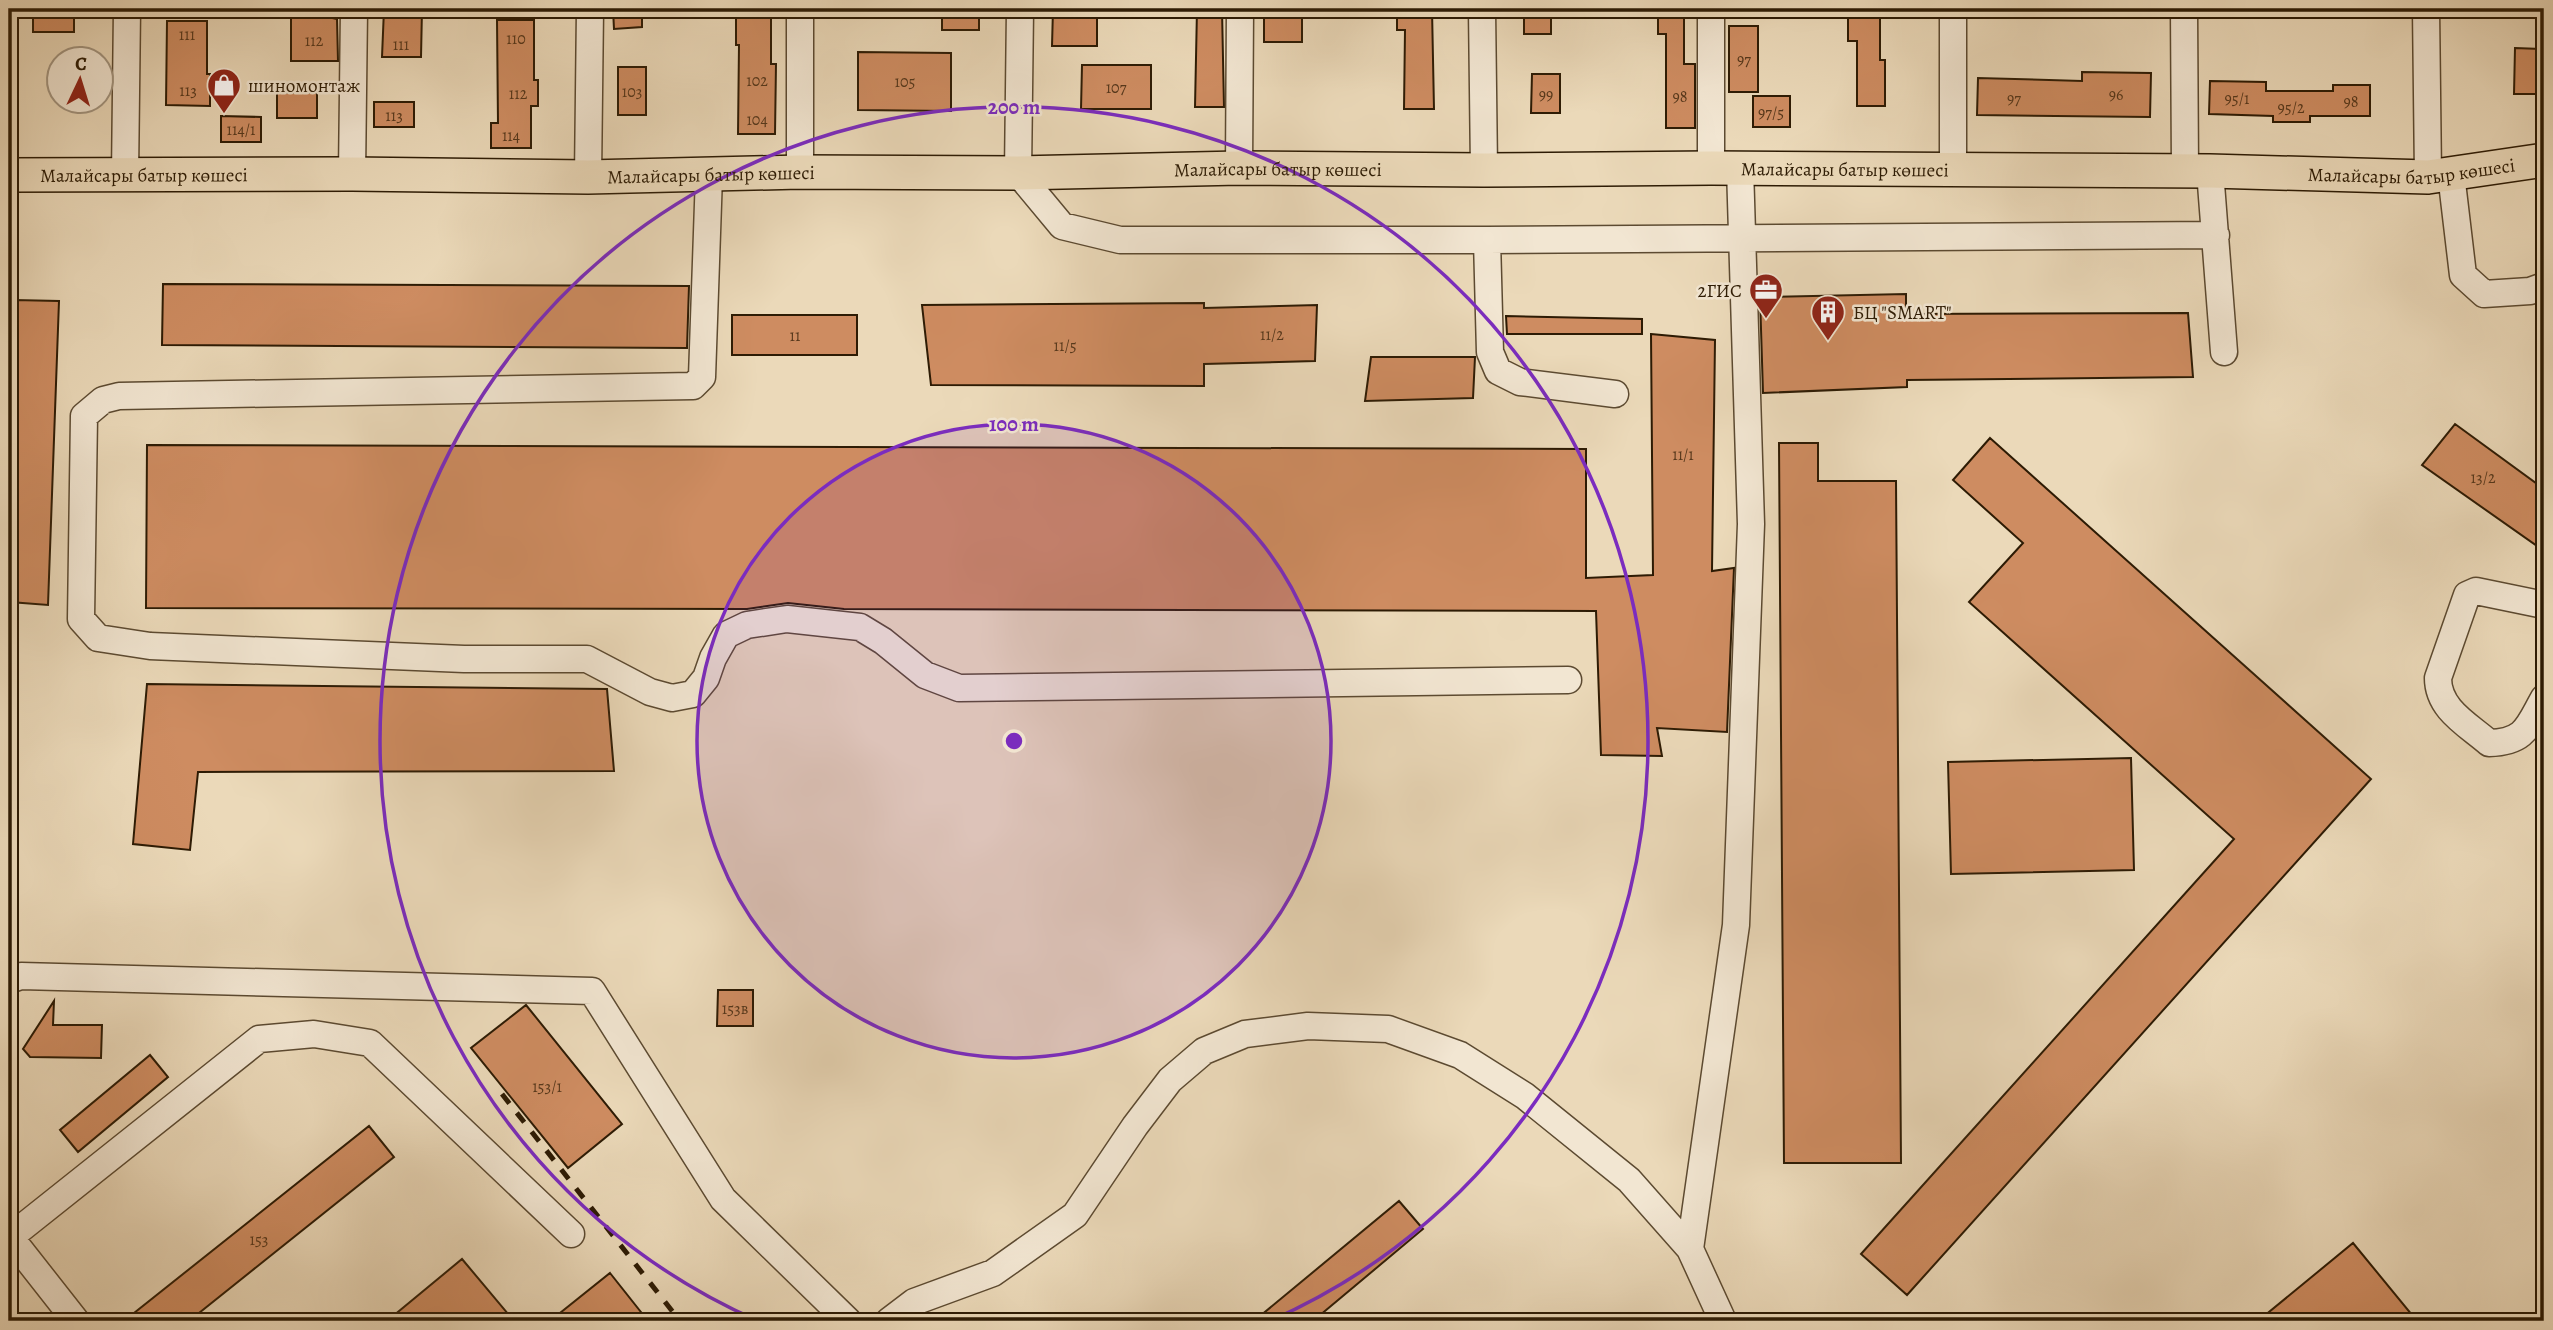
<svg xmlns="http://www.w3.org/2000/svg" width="2553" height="1330" viewBox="0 0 2553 1330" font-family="Alegreya,serif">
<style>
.building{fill:#ce8c61;stroke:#2d1b04;stroke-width:2}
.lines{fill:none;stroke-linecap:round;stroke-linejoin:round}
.minor-casing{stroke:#5c4a31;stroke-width:29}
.major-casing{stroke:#2d1b04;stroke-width:36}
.minor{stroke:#f2e6d2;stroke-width:26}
.major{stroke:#ebd9b9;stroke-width:33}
.rail{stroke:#2d1b04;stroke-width:5;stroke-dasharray:12 12;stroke-linecap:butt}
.ring{fill:none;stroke:#7b2cbf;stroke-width:3.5}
.labels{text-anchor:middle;stroke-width:5;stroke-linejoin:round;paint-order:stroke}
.number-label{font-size:16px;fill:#55371b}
.poi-label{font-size:19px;fill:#2d1b04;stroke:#f2e6d2;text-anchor:start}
.street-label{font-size:19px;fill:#2d1b04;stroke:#f2e6d2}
.centre{fill:#7b2cbf;stroke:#f2e6d2;stroke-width:3.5}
.ring-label{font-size:21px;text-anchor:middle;font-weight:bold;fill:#7b2cbf;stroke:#f2e6d2;stroke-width:5;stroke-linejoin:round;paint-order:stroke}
</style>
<rect width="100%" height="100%" fill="#ebd9b9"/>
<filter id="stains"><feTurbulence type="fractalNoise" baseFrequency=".00286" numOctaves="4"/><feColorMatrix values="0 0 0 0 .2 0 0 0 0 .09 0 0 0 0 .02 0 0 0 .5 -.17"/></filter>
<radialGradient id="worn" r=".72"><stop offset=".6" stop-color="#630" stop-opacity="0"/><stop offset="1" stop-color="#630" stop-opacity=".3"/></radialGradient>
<path class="building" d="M33,9h41v23h-41z
M291,9h41v9l5,1 1,42h-47z
M384,9h38l-1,48h-39z
M613,9h29v18l-28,2z
M942,9h37v21h-37z
M1053,9h44v37h-45z
M1197,9h25l2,98h-29z
M1264,9h38v33h-38z
M1397,9h35l2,100h-30l1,-79h-8z
M1524,9h27v25h-27z
M1658,9h26v55h11v64h-29v-94h-8z
M1848,9h32v51h5v46h-28v-65h-9z
M736,11h35v53h5l-1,70h-37l1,-89h-3z
M497,20h37v60h4v26h-7v42h-40v-25h7z
M167,21h40v53h3v32l-44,-1z
M1729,26h29v66h-29z
M2515,48l26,1v45h-27z
M858,52l93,1v58l-93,-1z
M1082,65h69v44h-70z
M618,67h28v48h-28z
M2082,72l69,1 -1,44 -173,-2 1,-37 104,3z
M1532,74h28v39h-29z
M2210,81l56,1v9h67v-6h37v31h-60v6h-37v-6l-64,-2z
M277,93h40v25h-40z
M1753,96h37v31h-37z
M374,102h40v25h-40z
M221,116l40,1v25h-40z
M163,284l526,2 -2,62 -525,-3z
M1906,294v20l282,-1 5,64 -286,3v7l-144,6 -3,-96z
M14,300l45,1 -11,304 -38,-3z
M1204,303v5l113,-3 -2,56 -111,3v22l-273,-1 -9,-80z
M732,315h125v40h-125z
M1506,316l136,3v15h-135z
M1651,334l64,6 -3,231 22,-3 -7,164 -70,-4 5,28 -61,-1 -5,-144 -752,-2 -56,-6 -41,6 -601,-1 1,-163 1439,4v129l67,-3z
M1371,357h104l-2,41 -108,3z
M2455,424l89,65v62l-122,-86z
M1990,438l381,341 -464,516 -46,-41 373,-415 -265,-237 54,-59 -70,-63z
M1779,443h39v38h78l5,682h-117z
M147,684l460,5 7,82 -416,1 -8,78 -57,-6z
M2131,758l3,112 -183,4 -3,-112z
M718,990h35v36h-36z
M54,1001l-1,24h49l-1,33 -71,-1 -7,-8z
M526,1005l96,119 -54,44 -97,-120z
M150,1055l18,22 -90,75 -18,-22z
M369,1126l25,31 -205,164h-65z
M1399,1201l24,28 -110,92h-59z
M2353,1243l64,78h-159z
M462,1259l52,62h-127z
M610,1273l38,48h-98z"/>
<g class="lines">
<g class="minor-casing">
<path id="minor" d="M1020,9l-2,164 44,53 58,14h367l3,112 8,19 22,11 95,12
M1482,9l2,161
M1711,9v159
M2184,9l1,162
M2426,9l2,168
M1239,168l1,-159
M1953,169v-160
M2210,171l14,181
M800,172v-163
M352,174l2,-165
M2451,174l12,101 21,19 46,-3 14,-5
M125,175l2,-166
M709,175l-7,202 -9,9 -574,10 -16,4 -19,16 -3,203 17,19 52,8 314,13h123l63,33 22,6 21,-4 13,-16 7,-20 13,-23 21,-10 40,-6 73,8 23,14 42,34 34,13 609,-8
M588,177l2,-168
M1487,240l729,-5
M2544,605l-68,-14 -9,4 -29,83c0,31 29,46 51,65 37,-1 39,-17 55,-45
M9,980l12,-4 571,15 131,208 125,122
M10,1237l66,84
M9,1238l250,-199 55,-5 56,9 201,191
M1690,1249l46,-324 15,-401 -11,-356
M889,1321l25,-19 79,-29 82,-58 60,-89 35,-46 34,-29 41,-17 63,-8 80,3 72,26 65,41 104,84 61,69 33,72"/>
</g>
<g class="major-casing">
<g id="major">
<path id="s1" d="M9,175l343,-1 236,3 212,-5 218,1 221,-5 245,2 227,-2 499,3 218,6 116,-17"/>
</g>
</g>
<use href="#minor" class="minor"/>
<use href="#major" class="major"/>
<path class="rail" d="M502,1094l178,227"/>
</g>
<circle cx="1014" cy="741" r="317" fill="#7b2cbf" fill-opacity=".12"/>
<g class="ring">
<circle cx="1014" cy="741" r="317"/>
<path d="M756 1320A634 634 0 1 1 1272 1320"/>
</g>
<defs>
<g id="shop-pin" transform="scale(1.75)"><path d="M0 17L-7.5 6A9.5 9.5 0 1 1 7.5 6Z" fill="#8f2418" stroke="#f2e6d2"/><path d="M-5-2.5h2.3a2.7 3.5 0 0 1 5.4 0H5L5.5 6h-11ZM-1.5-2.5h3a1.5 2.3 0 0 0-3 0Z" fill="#fff"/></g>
<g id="office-pin" transform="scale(1.75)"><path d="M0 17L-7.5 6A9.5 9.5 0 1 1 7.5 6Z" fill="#8f2418" stroke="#f2e6d2"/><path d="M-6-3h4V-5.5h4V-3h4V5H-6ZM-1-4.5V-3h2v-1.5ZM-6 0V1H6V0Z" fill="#fff"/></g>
<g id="building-pin" transform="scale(1.75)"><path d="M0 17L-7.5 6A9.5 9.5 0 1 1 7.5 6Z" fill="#8f2418" stroke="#f2e6d2"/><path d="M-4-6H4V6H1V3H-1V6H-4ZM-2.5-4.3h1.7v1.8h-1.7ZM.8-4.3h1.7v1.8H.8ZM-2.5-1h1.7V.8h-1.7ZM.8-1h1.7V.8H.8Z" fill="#fff"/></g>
</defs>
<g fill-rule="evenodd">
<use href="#shop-pin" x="224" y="85"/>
<use href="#office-pin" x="1766" y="290"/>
<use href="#building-pin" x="1828" y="312"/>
</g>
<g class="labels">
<g class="number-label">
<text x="187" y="40">111</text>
<text x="516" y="44">110</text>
<text x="314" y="46">112</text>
<text x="401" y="50">111</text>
<text x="1744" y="65">97</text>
<text x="757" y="86">102</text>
<text x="905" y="87">105</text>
<text x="1116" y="93">107</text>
<text x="188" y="96">113</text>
<text x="632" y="97">103</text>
<text x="518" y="99">112</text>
<text x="1546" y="100">99</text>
<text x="2116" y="100">96</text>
<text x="1680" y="102">98</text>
<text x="2014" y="104">97</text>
<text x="2237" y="104">95/1</text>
<text x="2351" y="107">98</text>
<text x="2291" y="113">95/2</text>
<text x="1771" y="118">97/5</text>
<text x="394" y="121">113</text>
<text x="757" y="125">104</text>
<text x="241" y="135">114/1</text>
<text x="511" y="141">114</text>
<text x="1272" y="340">11/2</text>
<text x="795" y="341">11</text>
<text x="1065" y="351">11/5</text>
<text x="1683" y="460">11/1</text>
<text x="2483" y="483">13/2</text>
<text x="735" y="1014">153в</text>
<text x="547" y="1092">153/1</text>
<text x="259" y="1245">153</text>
</g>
<g class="poi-label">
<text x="248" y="92">шиномонтаж</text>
<text x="1742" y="297" text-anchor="end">2ГИС</text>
<text x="1853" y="319">БЦ "SMART"</text>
</g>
<g class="street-label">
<text dy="7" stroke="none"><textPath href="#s1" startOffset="1836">Малайсары батыр көшесі</textPath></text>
<text dy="7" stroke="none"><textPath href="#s1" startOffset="2403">Малайсары батыр көшесі</textPath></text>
<text dy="7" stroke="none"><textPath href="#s1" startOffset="1269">Малайсары батыр көшесі</textPath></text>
<text dy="7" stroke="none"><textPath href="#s1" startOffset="135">Малайсары батыр көшесі</textPath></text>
<text dy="7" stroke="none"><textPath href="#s1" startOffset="702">Малайсары батыр көшесі</textPath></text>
</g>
</g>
<circle cx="1014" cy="741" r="10" class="centre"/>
<g class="ring-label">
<text x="1014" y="114">200 m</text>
<text x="1014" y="431">100 m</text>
</g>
<rect width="2553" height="1330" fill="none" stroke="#ebd9b9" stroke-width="35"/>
<rect x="10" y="10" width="2532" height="1309" fill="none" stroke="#2d1b04" stroke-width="3.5"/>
<rect x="18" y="18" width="2518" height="1295" fill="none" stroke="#2d1b04" stroke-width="2"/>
<g transform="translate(80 80) rotate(4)"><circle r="33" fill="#f2e6d2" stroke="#a39580" stroke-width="2"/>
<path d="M0-5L12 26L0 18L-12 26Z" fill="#8f2418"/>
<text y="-10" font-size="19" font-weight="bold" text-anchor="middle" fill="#2d1b04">С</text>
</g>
<rect width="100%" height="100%" filter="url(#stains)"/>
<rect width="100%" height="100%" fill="url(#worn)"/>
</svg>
